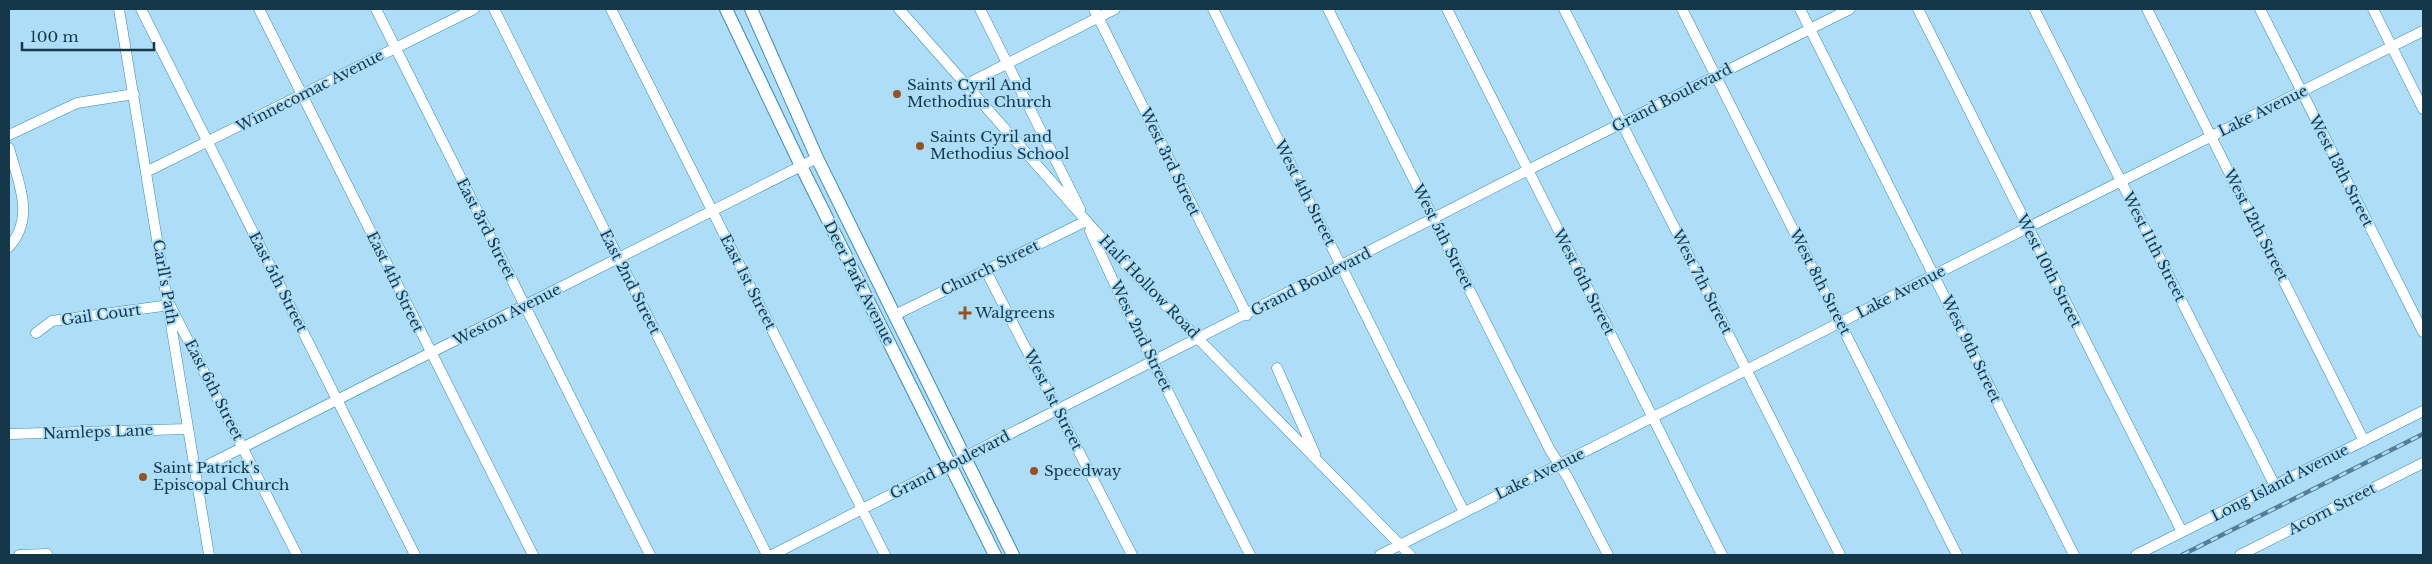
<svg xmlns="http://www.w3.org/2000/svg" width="2432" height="564" viewBox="0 0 2432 564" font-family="'Libre Baskerville',serif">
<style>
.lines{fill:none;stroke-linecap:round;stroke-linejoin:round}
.minor-casing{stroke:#368cb6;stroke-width:11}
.major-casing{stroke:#368cb6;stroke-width:14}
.minor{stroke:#fff;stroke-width:10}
.major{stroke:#fff;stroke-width:12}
.rail-casing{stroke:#557d93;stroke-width:4.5}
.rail{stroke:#aeddf8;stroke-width:2.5;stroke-dasharray:8;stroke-linecap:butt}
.poi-dot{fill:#955322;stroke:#aeddf8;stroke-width:2}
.labels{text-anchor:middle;stroke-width:4;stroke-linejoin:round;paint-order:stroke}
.poi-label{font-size:15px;fill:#14384a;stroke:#aeddf8;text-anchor:start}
.street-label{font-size:15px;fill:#14384a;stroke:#aeddf8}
</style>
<rect width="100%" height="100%" fill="#aeddf8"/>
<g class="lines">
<g class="minor-casing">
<path id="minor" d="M119,9l90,546
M141,9l274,546
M259,9l274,546
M376,9l274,546
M494,9l273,546
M611,9l274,546
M899,9l221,250 290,296
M980,9l100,200
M1094,9l153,306
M1213,9l251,503
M1328,9l222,441 18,28 40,77
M1447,9l275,546
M1564,9l276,546
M1682,9l275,546
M1800,9l274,546
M1918,9l264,523
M2034,9l241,477
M2147,9l217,432
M2260,9l163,323
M2373,9l50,100
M967,84l148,-75
M9,135l68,-32 57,-9
M9,148c9,34 27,69 0,99
M146,172l328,-163
M1090,231l34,73 126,251
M986,271l146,284
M895,315l191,-94
M36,333l16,-12 118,-16 127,250
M1277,368l38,86
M9,434l179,-5
M196,471l621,-313
M19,555l28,-1
M772,555l756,-385 322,-161
M1380,555l647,-327 396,-197
M2136,555l287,-144
M2240,555l183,-92"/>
</g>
<g class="major-casing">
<path id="major" d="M726,9l75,157 194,389
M751,9l66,149 196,397"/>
</g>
<use href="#minor" class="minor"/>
<use href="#major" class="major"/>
<g class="rail-casing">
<path id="rail" d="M2182,555l241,-121"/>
</g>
<use href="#rail" class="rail"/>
</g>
<g class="poi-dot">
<circle cx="897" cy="94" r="5"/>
<circle cx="920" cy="146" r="5"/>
<path d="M962.5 305.5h5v5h5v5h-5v5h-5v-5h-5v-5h5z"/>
<circle cx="1034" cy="471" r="5"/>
<circle cx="143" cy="477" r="5"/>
</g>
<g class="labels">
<g class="poi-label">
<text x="907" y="90">Saints Cyril And<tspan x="907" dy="17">Methodius Church</tspan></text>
<text x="930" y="142">Saints Cyril and<tspan x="930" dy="17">Methodius School</tspan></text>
<text x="975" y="318">Walgreens</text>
<text x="153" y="473">Saint Patrick's<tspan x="153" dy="17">Episcopal Church</tspan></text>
<text x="1044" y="476">Speedway</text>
</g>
<g class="street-label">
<text transform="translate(310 91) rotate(-27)" y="5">Winnecomac Avenue</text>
<text transform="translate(1672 98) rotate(-27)" y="5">Grand Boulevard</text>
<text transform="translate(2263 111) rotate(-26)" y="5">Lake Avenue</text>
<text transform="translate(1170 162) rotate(64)" y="5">West 3rd Street</text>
<text transform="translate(2341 171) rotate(63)" y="5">West 13th Street</text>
<text transform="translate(1305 193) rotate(63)" y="5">West 4th Street</text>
<text transform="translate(2256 225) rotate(63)" y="5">West 12th Street</text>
<text transform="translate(486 229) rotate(63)" y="5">East 3rd Street</text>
<text transform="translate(1443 237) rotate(63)" y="5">West 5th Street</text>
<text transform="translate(2154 247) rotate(63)" y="5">West 11th Street</text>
<text transform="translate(990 268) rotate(-26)" y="5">Church Street</text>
<text transform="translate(2049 271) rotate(63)" y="5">West 10th Street</text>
<text transform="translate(165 282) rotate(80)" y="5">Carll's Path</text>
<text transform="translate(278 282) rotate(63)" y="5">East 5th Street</text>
<text transform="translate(395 282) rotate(64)" y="5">East 4th Street</text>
<text transform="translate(630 282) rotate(63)" y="5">East 2nd Street</text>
<text transform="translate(748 282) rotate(63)" y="5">East 1st Street</text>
<text transform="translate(1311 282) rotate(-27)" y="5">Grand Boulevard</text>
<text transform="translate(1584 282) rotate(63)" y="5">West 6th Street</text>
<text transform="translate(1702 282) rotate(63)" y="5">West 7th Street</text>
<text transform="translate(1820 282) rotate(63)" y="5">West 8th Street</text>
<text transform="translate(859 283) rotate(63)" y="5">Deer Park Avenue</text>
<text transform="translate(1149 287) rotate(46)" y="5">Half Hollow Road</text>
<text transform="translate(1901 292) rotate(-27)" y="5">Lake Avenue</text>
<text transform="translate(101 315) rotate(-8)" y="5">Gail Court</text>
<text transform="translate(507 315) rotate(-27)" y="5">Weston Avenue</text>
<text transform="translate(1141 336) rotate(64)" y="5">West 2nd Street</text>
<text transform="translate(1971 349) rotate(64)" y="5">West 9th Street</text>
<text transform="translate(214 390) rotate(63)" y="5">East 6th Street</text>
<text transform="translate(1053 400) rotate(63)" y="5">West 1st Street</text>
<text transform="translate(98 432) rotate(-2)" y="5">Namleps Lane</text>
<text transform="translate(950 465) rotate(-27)" y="5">Grand Boulevard</text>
<text transform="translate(1540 474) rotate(-26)" y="5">Lake Avenue</text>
<text transform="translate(2280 483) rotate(-27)" y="5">Long Island Avenue</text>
<text transform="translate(2332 509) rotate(-27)" y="5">Acorn Street</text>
</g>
</g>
<rect width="2432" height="564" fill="none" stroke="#14384a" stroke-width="20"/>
<path d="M22 42v8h132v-8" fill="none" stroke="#14384a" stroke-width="2.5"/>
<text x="30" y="42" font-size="15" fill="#14384a" stroke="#aeddf8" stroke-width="4" paint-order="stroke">100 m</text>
</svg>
